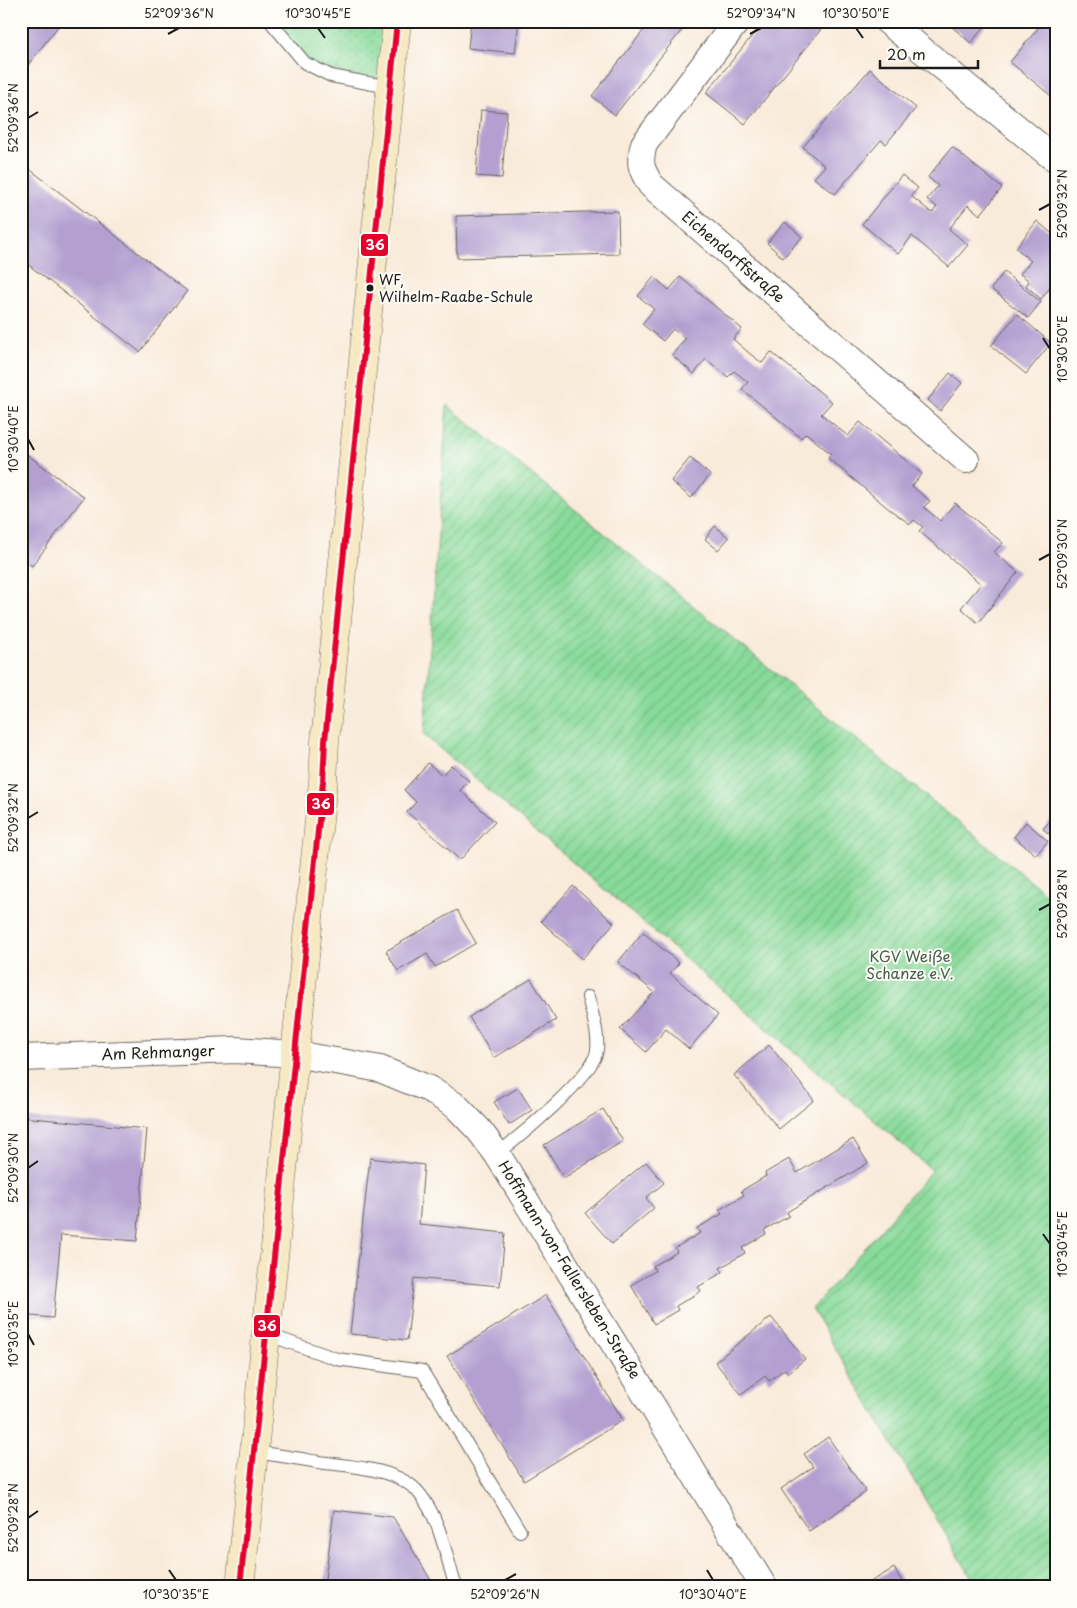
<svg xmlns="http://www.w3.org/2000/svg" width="1077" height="1608" viewBox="0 0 1077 1608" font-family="'Playpen Sans',sans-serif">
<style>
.grass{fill:url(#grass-dots);stroke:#527b5b}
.garden{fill:url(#garden-furrows);stroke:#527b5b}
.building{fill:#b3a0d1}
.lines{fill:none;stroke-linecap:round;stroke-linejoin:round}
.lane-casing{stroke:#69645e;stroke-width:14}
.street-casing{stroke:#69645e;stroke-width:28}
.secondary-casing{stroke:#69645e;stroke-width:29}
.lane{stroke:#fff;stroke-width:12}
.street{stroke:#fff;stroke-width:26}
.secondary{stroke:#f6e9c3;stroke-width:28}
.bus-1-casing{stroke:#fdfcf7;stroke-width:10}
.bus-1{stroke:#e4002b;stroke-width:6}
.ticks{fill:none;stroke:#1c1c1c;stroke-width:2}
.bus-dot{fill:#1c1c1c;stroke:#fdfcf7;stroke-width:2}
.labels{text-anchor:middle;stroke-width:4;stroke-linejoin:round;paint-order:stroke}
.bus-label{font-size:14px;fill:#1c1c1c;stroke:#fdfcf7;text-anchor:start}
.street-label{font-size:15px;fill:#1c1c1c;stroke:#fdfcf7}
.park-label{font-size:15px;fill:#425e48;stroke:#fdfcf7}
.line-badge{stroke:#fdfcf7;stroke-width:2}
.badge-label{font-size:14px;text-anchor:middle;font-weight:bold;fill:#fff}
.neatline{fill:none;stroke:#1c1c1c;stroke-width:2}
.ticks-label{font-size:12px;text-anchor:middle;fill:#1c1c1c}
</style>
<defs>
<pattern id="grass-dots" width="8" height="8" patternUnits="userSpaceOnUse" patternTransform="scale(1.25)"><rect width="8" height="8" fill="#88da9a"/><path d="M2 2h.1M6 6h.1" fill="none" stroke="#75ba84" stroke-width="1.8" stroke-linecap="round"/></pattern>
<pattern id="garden-furrows" width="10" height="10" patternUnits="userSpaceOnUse" patternTransform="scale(1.25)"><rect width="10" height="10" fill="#88da9a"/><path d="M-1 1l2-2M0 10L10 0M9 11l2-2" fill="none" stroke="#75ba84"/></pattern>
</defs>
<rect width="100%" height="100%" fill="#fdfcf7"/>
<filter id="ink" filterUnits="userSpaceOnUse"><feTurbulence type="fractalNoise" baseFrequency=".02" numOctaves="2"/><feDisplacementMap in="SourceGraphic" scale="10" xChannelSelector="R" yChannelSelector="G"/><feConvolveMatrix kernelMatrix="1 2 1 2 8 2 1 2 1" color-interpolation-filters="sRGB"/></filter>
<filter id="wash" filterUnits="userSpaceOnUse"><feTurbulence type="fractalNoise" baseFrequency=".0096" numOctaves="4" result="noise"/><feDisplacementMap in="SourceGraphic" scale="20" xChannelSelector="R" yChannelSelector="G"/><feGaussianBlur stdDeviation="1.12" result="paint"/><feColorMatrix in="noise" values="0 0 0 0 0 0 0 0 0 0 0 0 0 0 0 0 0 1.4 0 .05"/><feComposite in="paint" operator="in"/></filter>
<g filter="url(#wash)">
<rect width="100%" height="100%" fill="#f9ebda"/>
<path class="grass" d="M270,21h127l-8,66 -84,-24z"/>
<path class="garden" d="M447,405l609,497v685h-79l-165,-278 120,-139 -508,-435z"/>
<g id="blocks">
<path class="building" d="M21,21h41l-41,53z
M471,21h48l-4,32 -47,-5z
M632,21h57l-74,94 -23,-19 52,-66z
M764,21h60l2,2 -81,101 -39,-31z
M945,21h44l-18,22z
M1044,21h12v79l-46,-38z
M870,69l46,39 -30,36 -5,-4 -46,54 -21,-16 11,-12 -22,-19z
M481,110l26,2 -5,66 -26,-2z
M952,147l50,41 -22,27 -12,-10 -19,24 19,16 -19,22 -37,-31 -14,18 -36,-30 40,-49 16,13 -7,8 21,17 5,-6 -10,-8 11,-13 -10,-9z
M23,164l164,127 -47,61 -119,-93v-93z
M618,211l1,43 -162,4 -1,-42z
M1037,221l19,16v43l-15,19 -15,-13 3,-5 -9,-7 11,-13 -15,-13z
M785,222l17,15 -19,21 -16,-15z
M1004,272l37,30 -13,16 -37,-29z
M654,277l15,13 11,-13 62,52 -9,10 16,14 13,10 9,-11 61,50 -11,12 17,14 10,8 12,-14 62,52 -10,12 18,15 -6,6 16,14 15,-18 48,40 -9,9 24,20 -40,51 -17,-15 20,-24 -62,-53 4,-4 -9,-7 -4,4 -21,-15 -61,-51 3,-4 -25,-21 -5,5 -59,-49 6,-7 -14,-11 -6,6 -22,-18 -12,15 -22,-19 13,-16 -12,-10 -10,12 -21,-17 12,-15 -16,-13z
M1017,314l34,29 -25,31 -35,-28z
M950,373l12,10 -22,28 -12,-11z
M21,450l63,47 -52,69 -11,-8z
M690,458l20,17 -19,23 -20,-17z
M715,526l14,12 -11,12 -13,-11z
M428,763l14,12 9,-10 18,16 -9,9 35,32 -35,38 -53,-48 9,-10 -12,-12z
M1056,813v26l-13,-10z
M1026,822l22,19 -12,14 -22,-18z
M573,886l41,37 -32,36 -41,-38z
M457,910l19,33 -41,24 -8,-13 -29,17 -12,-20z
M643,932l36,31 -9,10 48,42 -29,34 -23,-20 -20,23 -26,-23 34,-37 -36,-30z
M531,979l25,41 -62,38 -25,-41z
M769,1045l45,55 -35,29 -45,-54z
M518,1088l14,22 -23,15 -15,-23z
M603,1109l20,32 -59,37 -20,-33z
M21,1117l126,12 -10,112 -76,-6 -8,83 -32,-3z
M853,1139l15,24 -81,49 2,4 -25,14 2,4 -24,14 3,5 -25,15 3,4 -25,15 3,4 -25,15 2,4 -24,14 -23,-39 24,-14 -2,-5 24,-14 -2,-4 25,-15 -3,-5 25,-14 -3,-4 25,-15 -3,-4 25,-15 -1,-3 24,-14 8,14z
M370,1158l54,7 -5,59 86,9 -5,53 -86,-8 -7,62 -57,-6z
M646,1162l18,21 -18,15 8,10 -42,36 -27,-31z
M546,1295l77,125 -99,61 -77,-125z
M771,1317l34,42 -17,14 -3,-4 -16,12 -4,-5 -24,18 -26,-32z
M828,1437l38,55 -57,39 -28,-42 32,-22 -9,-13z
M334,1510l59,7 42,70h-111z
M894,1568l11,19h-43z"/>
</g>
</g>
<g filter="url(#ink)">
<use href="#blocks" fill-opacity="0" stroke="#69645e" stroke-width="1"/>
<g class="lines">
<g class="lane-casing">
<path id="lane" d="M270,21l35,42 26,13 58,11
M497,1154c21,-16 98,-79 100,-104 2,-17 -5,-36 -9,-53
M266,1334l71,25 85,12 98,160
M254,1452c21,3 43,6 64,10 30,4 80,6 101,31 20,24 26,58 35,88l3,6"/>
</g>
<g class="street-casing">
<path id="street" d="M737,21l-93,123c-5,19 -4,24 7,41l315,275
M887,21l169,139
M21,1058l214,-8 59,4 53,9 33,6 49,20 27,17 23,24 18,24 267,433"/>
</g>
<g class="secondary-casing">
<path id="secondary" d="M240,1587l83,-805 2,-41 72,-720"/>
</g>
<use href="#lane" class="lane"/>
<use href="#street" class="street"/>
<use href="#secondary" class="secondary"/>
<g class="bus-1-casing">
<path id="bus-1" d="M240,1587l83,-805 2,-41 72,-720"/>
</g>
<use href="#bus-1" class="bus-1"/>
</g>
</g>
<path class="ticks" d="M318,28l7,10M856,28l7,10M168,34l11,-6M750,34l11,-6M28,118l10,-6M1039,210l11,-6M1043,338l7,11M28,439l6,11M1039,560l11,-6M28,818l10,-6M1039,910l11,-6M28,1168l10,-7M1043,1234l7,10M28,1334l6,11M28,1518l10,-7M169,1570l7,10M707,1570l6,10M505,1580l11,-6"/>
<circle class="bus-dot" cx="370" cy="288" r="4.5"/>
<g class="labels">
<g class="bus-label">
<text x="379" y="285">WF,<tspan x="379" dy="17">Wilhelm-Raabe-Schule</tspan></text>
</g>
<g class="street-label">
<text transform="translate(733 257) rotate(41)" y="5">Eichendorffstraße</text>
<text transform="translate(158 1053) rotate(-2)" y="5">Am Rehmanger</text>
<text transform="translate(569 1270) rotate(58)" y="5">Hoffmann-von-Fallersleben-Straße</text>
</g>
<g class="park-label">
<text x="910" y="962">KGV Weiße<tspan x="910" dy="17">Schanze e.V.</tspan></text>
</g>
</g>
<g class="line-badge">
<rect x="360" y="233" width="29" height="24" rx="5" fill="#e4002b"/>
<rect x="306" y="792" width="29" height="24" rx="5" fill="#e4002b"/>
<rect x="253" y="1314" width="28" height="24" rx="5" fill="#e4002b"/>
</g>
<g class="badge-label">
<text x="375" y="250">36</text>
<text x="321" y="809">36</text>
<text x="267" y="1331">36</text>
</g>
<rect width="1077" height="1608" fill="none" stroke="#fdfcf7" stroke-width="55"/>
<path d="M880 60v8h98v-8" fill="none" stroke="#1c1c1c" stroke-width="2.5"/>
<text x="887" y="60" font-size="15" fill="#1c1c1c" stroke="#fdfcf7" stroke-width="4" paint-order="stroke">20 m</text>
<rect x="28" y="28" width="1022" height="1552" class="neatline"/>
<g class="ticks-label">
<text x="179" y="18">52°09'36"N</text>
<text x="318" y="18">10°30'45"E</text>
<text x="761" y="18">52°09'34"N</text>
<text x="856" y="18">10°30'50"E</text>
<text transform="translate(14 118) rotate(-90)" y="4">52°09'36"N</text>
<text transform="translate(1063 204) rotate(-90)" y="4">52°09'32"N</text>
<text transform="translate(1063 349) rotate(-90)" y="4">10°30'50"E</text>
<text transform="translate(14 439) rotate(-90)" y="4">10°30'40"E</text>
<text transform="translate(1063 554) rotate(-90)" y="4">52°09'30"N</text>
<text transform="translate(14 818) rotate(-90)" y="4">52°09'32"N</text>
<text transform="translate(1063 904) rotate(-90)" y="4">52°09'28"N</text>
<text transform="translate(14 1168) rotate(-90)" y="4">52°09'30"N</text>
<text transform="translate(1063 1244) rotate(-90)" y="4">10°30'45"E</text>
<text transform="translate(14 1334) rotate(-90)" y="4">10°30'35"E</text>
<text transform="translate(14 1518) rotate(-90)" y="4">52°09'28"N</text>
<text x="176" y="1599">10°30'35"E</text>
<text x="505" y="1599">52°09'26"N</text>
<text x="713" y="1599">10°30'40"E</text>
</g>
</svg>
